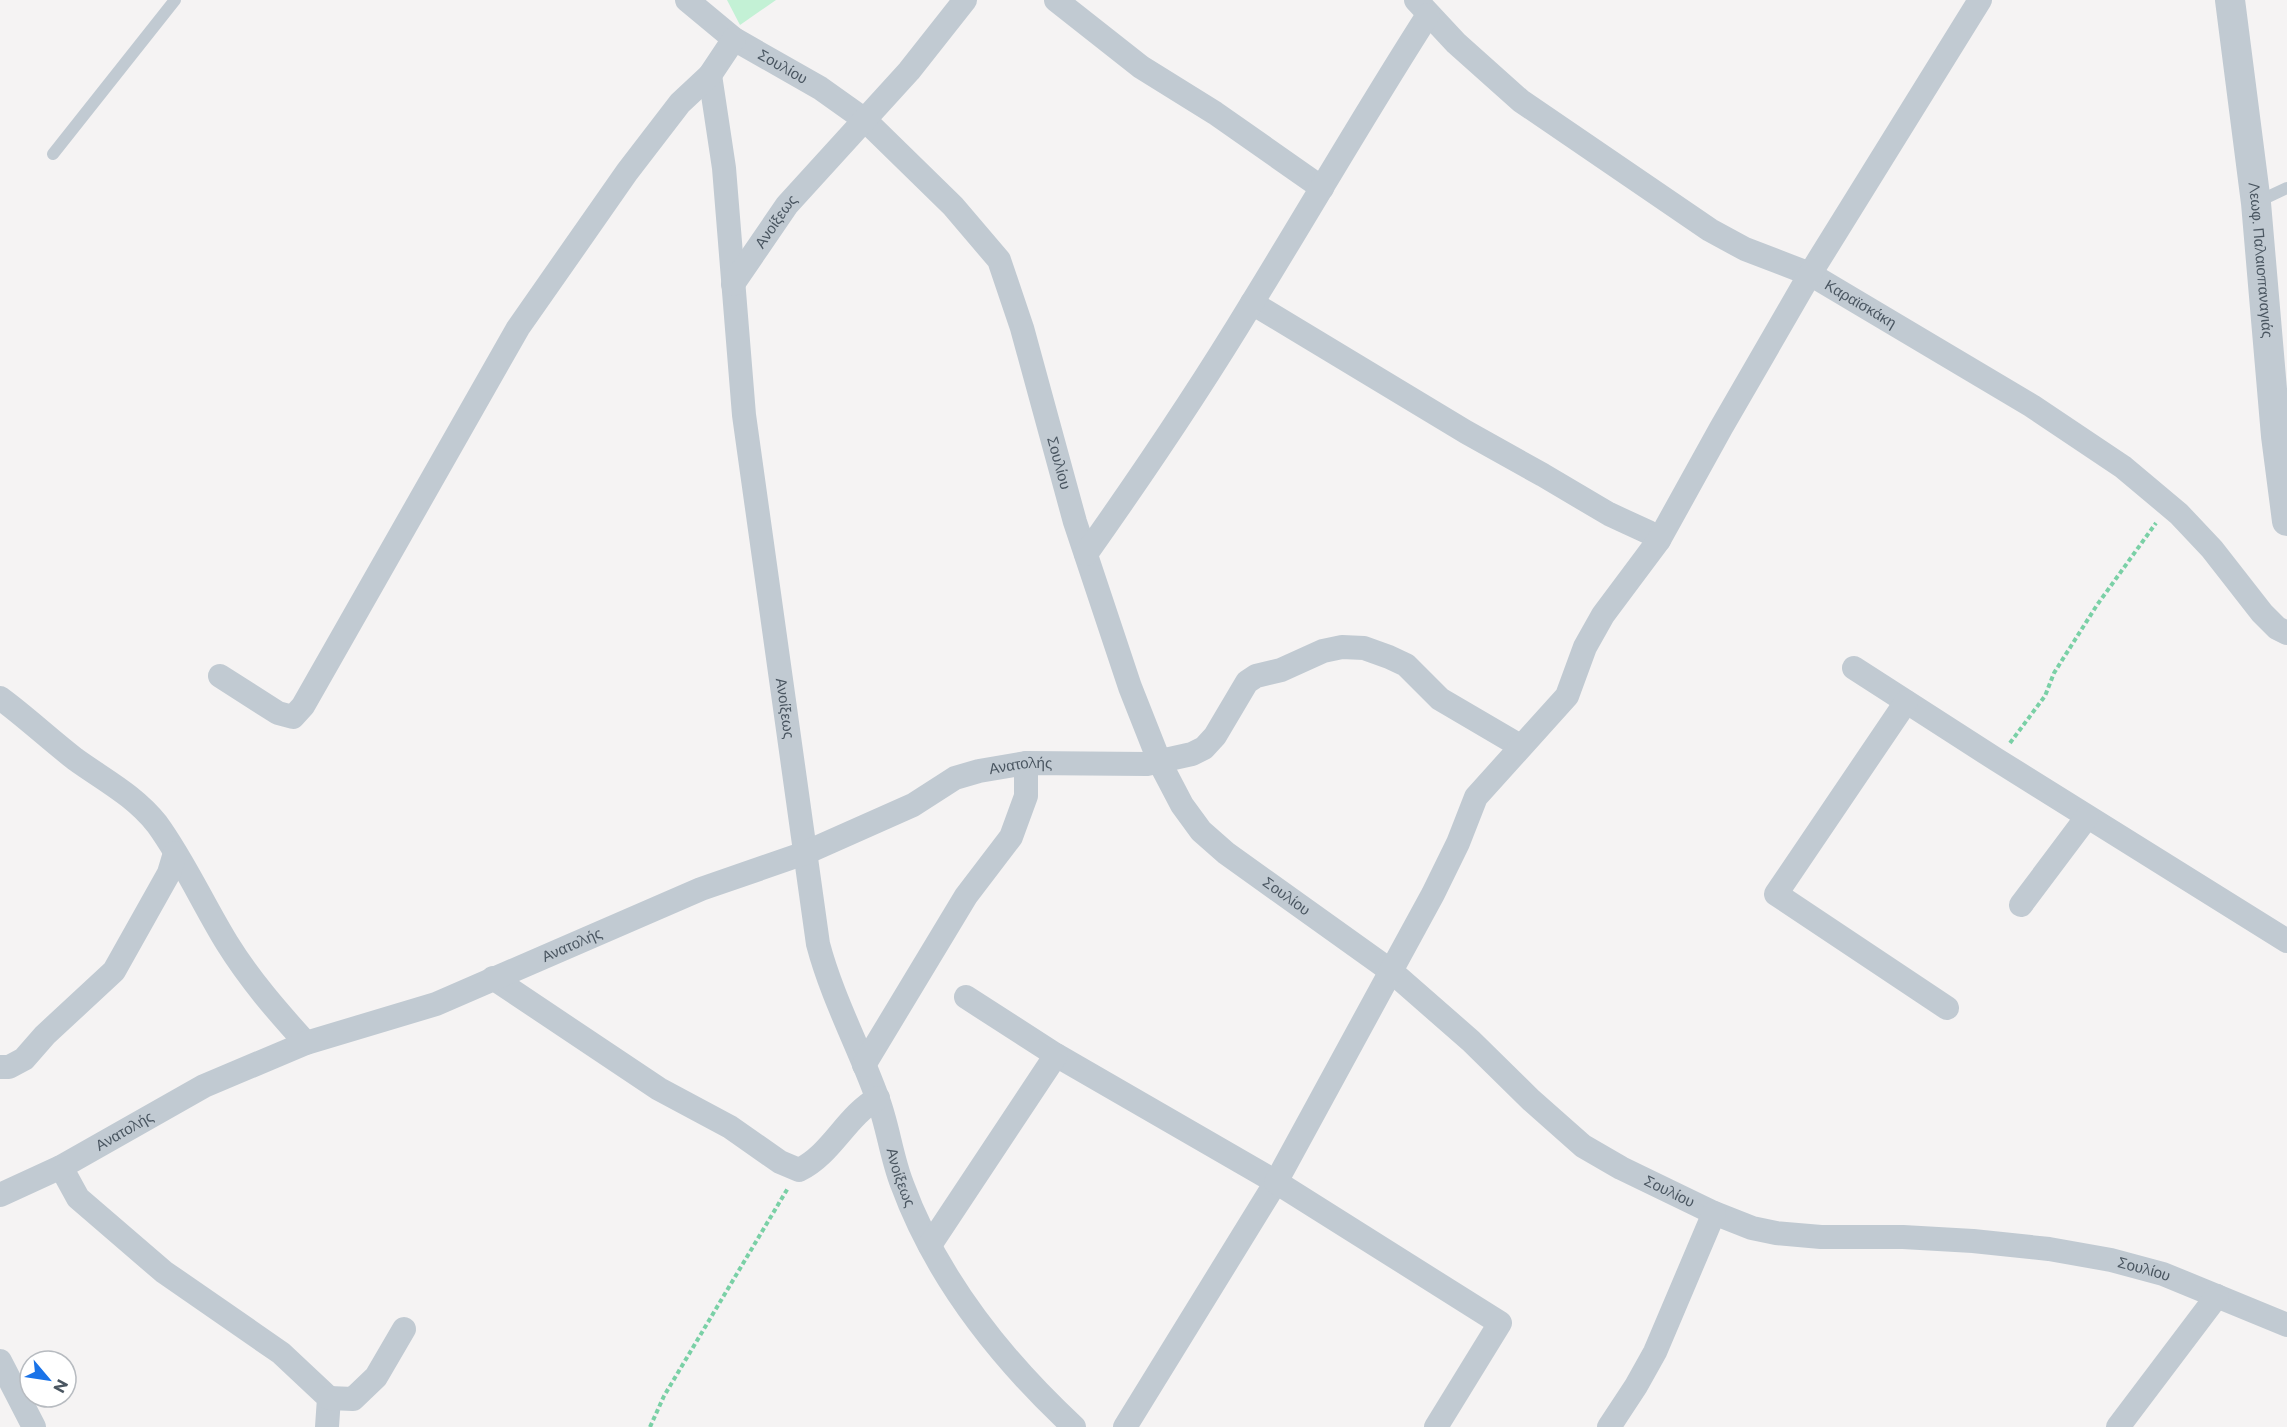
<svg xmlns="http://www.w3.org/2000/svg" width="2287" height="1427" viewBox="0 0 2287 1427" font-family="Montserrat,sans-serif">
<style>
.green{fill:#c3f1d5}
.lines{fill:none;stroke-linecap:round;stroke-linejoin:round}
.path{stroke:#7ad0a6;stroke-width:4;stroke-dasharray:4.5 3;stroke-linecap:butt}
.service{stroke:#c1cad2;stroke-width:12}
.minor{stroke:#c1cad2;stroke-width:24}
.tertiary{stroke:#c1cad2;stroke-width:30}
.labels{text-anchor:middle;stroke-width:4.5;stroke-linejoin:round;paint-order:stroke}
.street-label{font-size:15px;fill:#4a5661;stroke:#fff}
</style>
<rect width="100%" height="100%" fill="#f5f3f3"/>
<path class="green" d="M727,0h49l-36,25z"/>
<g class="lines">
<path class="path" d="M2010,743l35,-47 9,-23 43,-68 59,-82
M650,1427l14,-31 124,-208"/>
<path class="service" d="M53,154l122,-154
M2257,202l30,-14"/>
<g class="minor">
<path id="s1" d="M687,0l47,39 86,49 45,32 88,86 46,54 23,68 53,194 55,165 30,76 22,42 19,26 25,22 165,118 80,70 60,59 52,46 38,22 93,45 38,15 24,5 45,4h82l70,4 76,8 62,11 52,14 124,51"/>
<path d="M1056,0l85,67 74,46 107,75"/>
<path id="s2" d="M1416,0l40,43 65,58 189,129 35,19 65,25 222,132 91,61 56,47 33,35 50,64 15,15 10,5"/>
<path id="s3" d="M710,75l14,93 20,247 74,529c14,53 40,101 59,153 11,28 14,59 25,87 34,93 100,176 172,243"/>
<path id="s4" d="M733,284l54,-79 122,-134 56,-71"/>
<path d="M1252,303l214,129 77,43 66,39 39,18 11,8"/>
<path d="M1086,554c58,-82 114,-165 166,-251 59,-96 115,-193 176,-288"/>
<path d="M1854,668l143,92 290,181"/>
<path d="M220,676l58,37 15,4 10,-11 215,-378 109,-156 53,-69 30,-28 24,-36"/>
<path d="M0,698c26,19 49,41 75,61 29,21 59,36 82,65 27,37 46,80 70,119 23,37 50,68 79,100"/>
<path d="M1906,702l-130,192 171,114"/>
<path d="M2021,905l66,-88"/>
<path d="M493,978l166,111 71,38 50,35 19,8c33,-16 47,-54 79,-72"/>
<path d="M1056,1055l220,127 -151,245"/>
<path d="M864,1065l102,-169 45,-59 15,-41v-33"/>
<path d="M0,1067h9l15,-8 21,-24 69,-64 55,-98 6,-20"/>
<path d="M61,1167l17,31 86,74 117,81 48,45 -2,29"/>
<path id="s5" d="M0,1195l61,-28 143,-81 102,-43 130,-39 265,-115 104,-36 108,-48 42,-27 24,-7 47,-8 121,1 45,-10 12,-6 11,-12 32,-54 9,-6 25,-6 42,-19 19,-4 22,1 25,9 17,8 34,34 80,47"/>
<path d="M930,1245l126,-190 -90,-58"/>
<path d="M0,1361l34,66"/>
<path d="M329,1398l24,1 23,-22 28,-48"/>
<path d="M1436,1427l64,-104 -224,-141 157,-288 25,-51 18,-46 91,-101 18,-49 18,-32 56,-75 62,-112 89,-154 170,-274"/>
<path d="M1609,1427l27,-41 19,-34 59,-139"/>
<path d="M2118,1427l99,-131"/>
</g>
<path class="tertiary" id="s6" d="M2230,0l26,203 20,233 11,85"/>
</g>
<g class="labels">
<g class="street-label">
<text dy="5" stroke="none"><textPath href="#s1" startOffset="117">Σουλίου</textPath></text>
<text dy="5" stroke="none"><textPath href="#s4" startOffset="76">Ανοίξεως</textPath></text>
<text dy="5" stroke="none"><textPath href="#s6" startOffset="262">Λεωφ. Παλαιοπαναγιάς</textPath></text>
<text dy="5" stroke="none"><textPath href="#s2" startOffset="543">Καραϊσκάκη</textPath></text>
<text dy="5" stroke="none"><textPath href="#s1" startOffset="621">Σουλίου</textPath></text>
<text dy="5" stroke="none"><textPath href="#s3" startOffset="638">Ανοίξεως</textPath></text>
<text dy="5" stroke="none"><textPath href="#s5" startOffset="1112">Ανατολής</textPath></text>
<text dy="5" stroke="none"><textPath href="#s1" startOffset="1125">Σουλίου</textPath></text>
<text dy="5" stroke="none"><textPath href="#s5" startOffset="626">Ανατολής</textPath></text>
<text dy="5" stroke="none"><textPath href="#s5" startOffset="140">Ανατολής</textPath></text>
<text dy="5" stroke="none"><textPath href="#s3" startOffset="1124">Ανοίξεως</textPath></text>
<text dy="5" stroke="none"><textPath href="#s1" startOffset="1611">Σουλίου</textPath></text>
<text dy="5" stroke="none"><textPath href="#s1" startOffset="2097">Σουλίου</textPath></text>
</g>
</g>
<g transform="translate(48 1379) rotate(119)"><circle r="28" fill="#ffffff" stroke="#b7bbc0" stroke-width="1.5"/>
<path d="M0-4.5L10 22L0 15L-10 22Z" fill="#1a73e8"/>
<text y="-9" font-size="16" font-weight="bold" text-anchor="middle" fill="#4a5661">N</text>
</g>
</svg>
